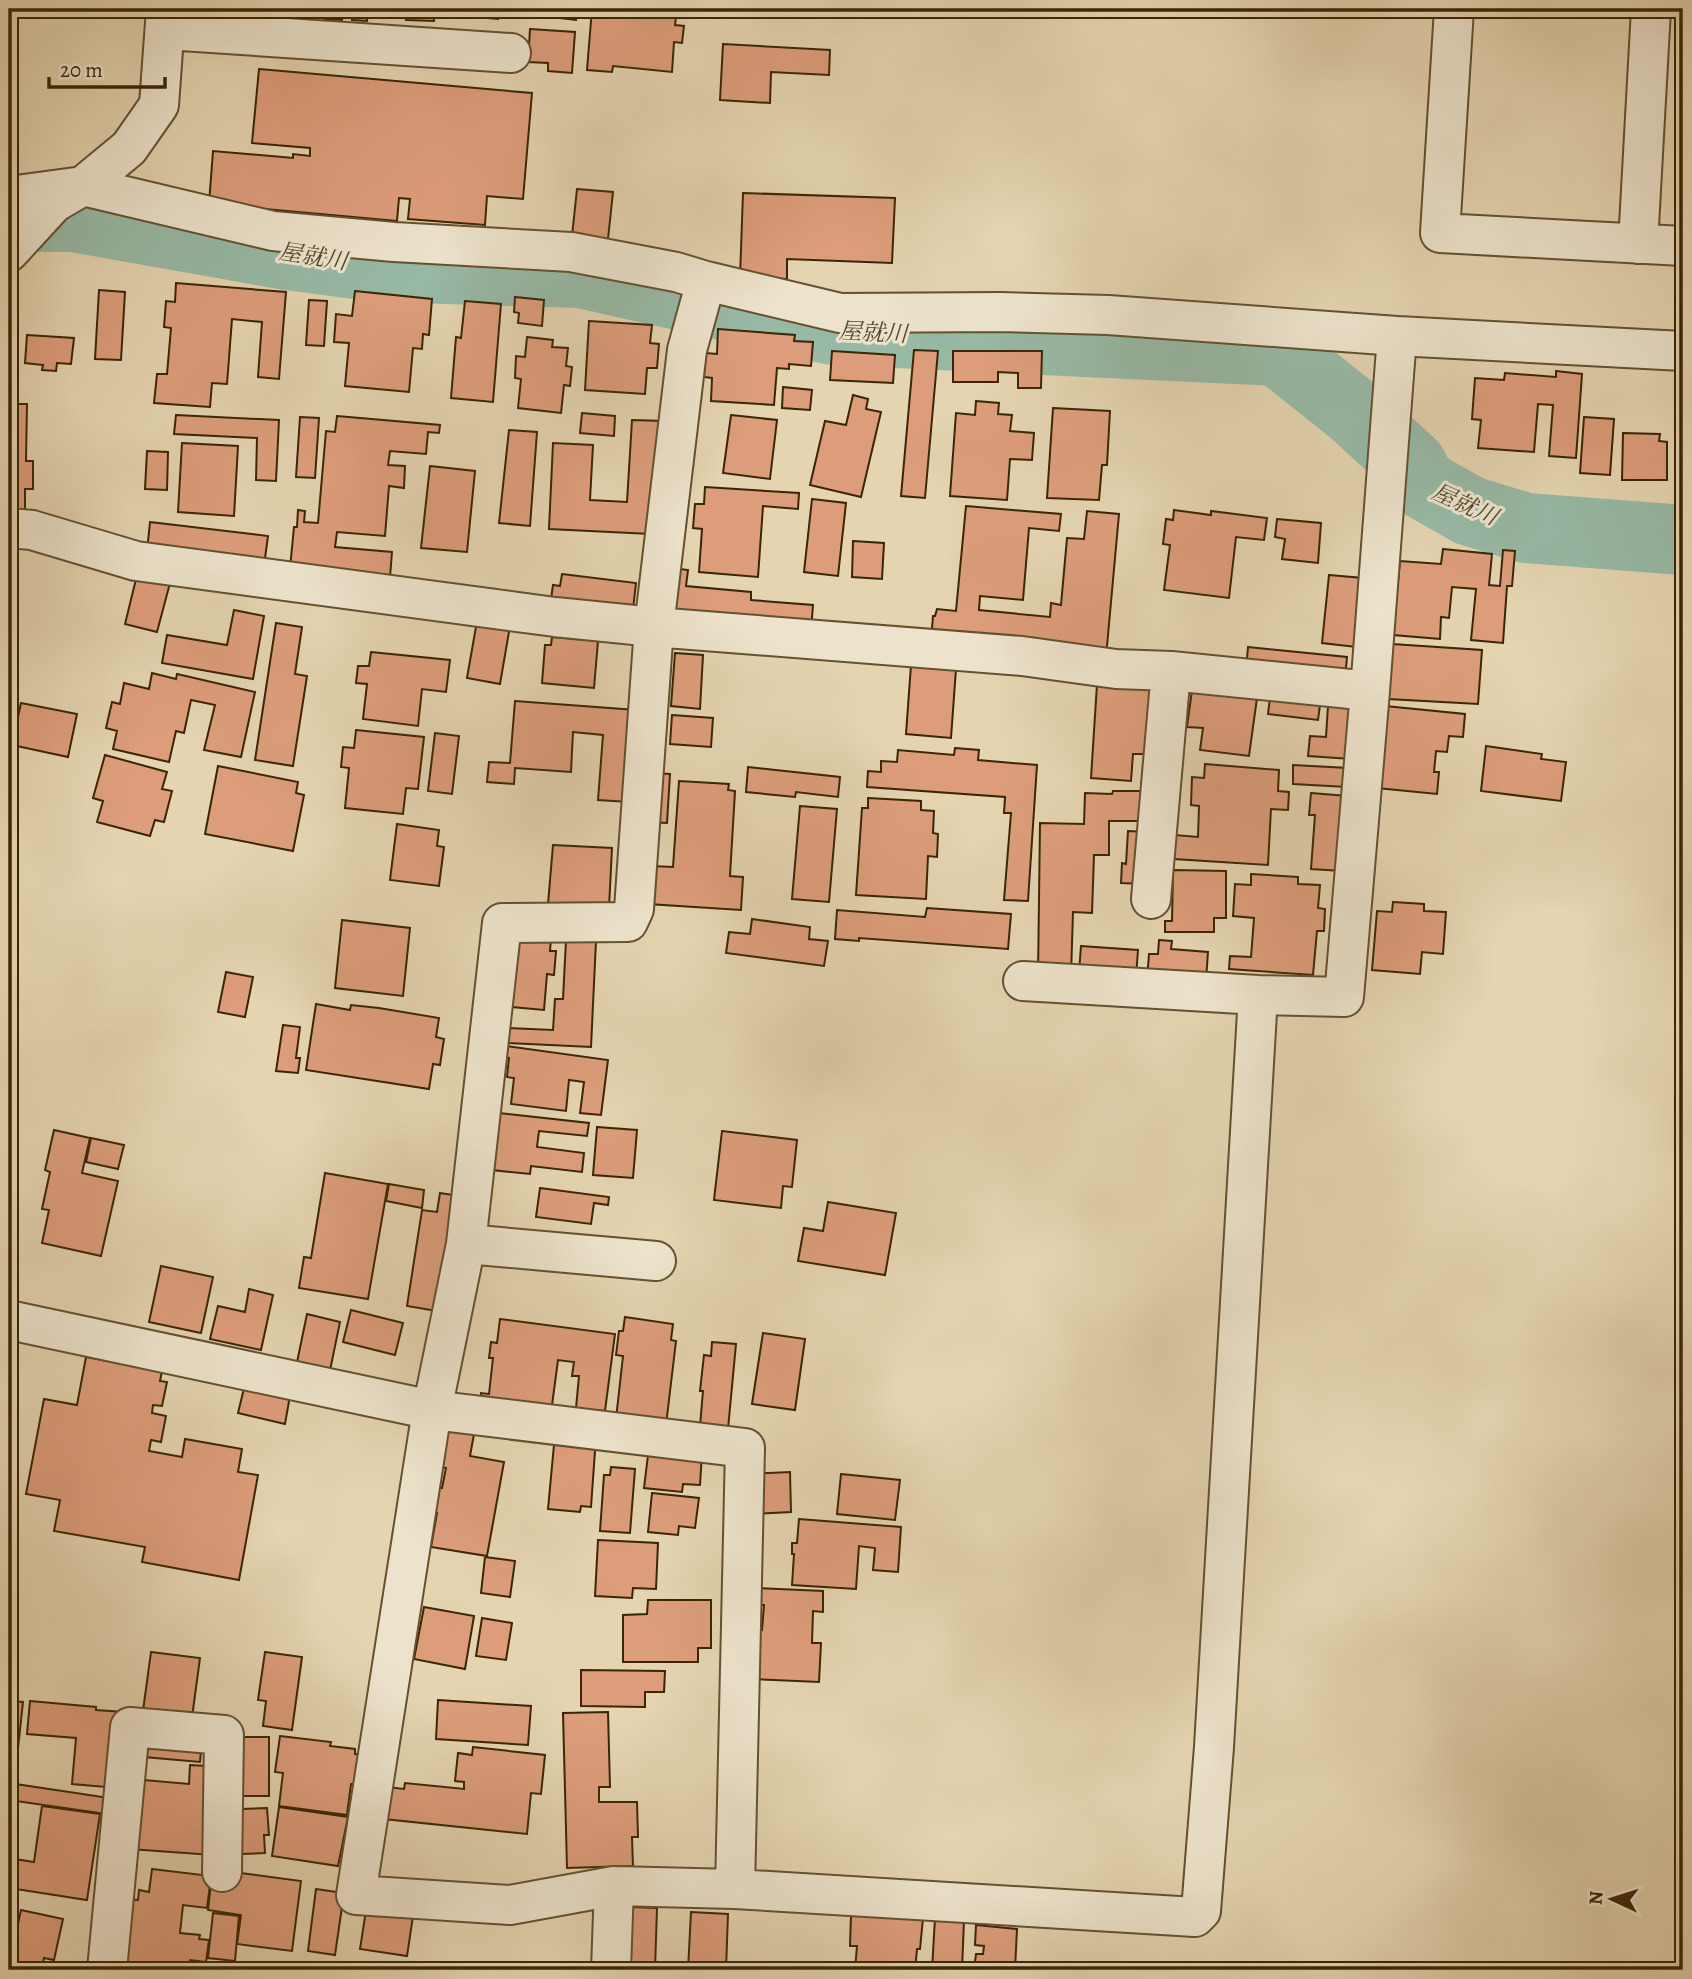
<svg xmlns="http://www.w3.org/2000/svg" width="1692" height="1979" viewBox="0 0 1692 1979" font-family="Alegreya,'Noto Serif JP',serif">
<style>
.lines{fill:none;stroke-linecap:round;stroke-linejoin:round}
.river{stroke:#97b9a6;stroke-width:70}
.building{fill:#dd9d7b;stroke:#3a2506;stroke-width:2}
.minor-casing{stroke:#645130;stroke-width:42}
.minor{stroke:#ede3cc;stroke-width:38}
.labels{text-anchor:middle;stroke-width:6;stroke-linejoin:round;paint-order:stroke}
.water-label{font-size:23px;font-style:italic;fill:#514a2e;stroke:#ede3cc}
</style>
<rect width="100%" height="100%" fill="#e4d4b0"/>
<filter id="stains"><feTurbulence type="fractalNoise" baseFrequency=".00286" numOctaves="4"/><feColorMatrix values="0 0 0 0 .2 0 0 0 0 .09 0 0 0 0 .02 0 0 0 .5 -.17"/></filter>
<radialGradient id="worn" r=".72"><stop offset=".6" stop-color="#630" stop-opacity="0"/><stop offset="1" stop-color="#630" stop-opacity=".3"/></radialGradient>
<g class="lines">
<path class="river" d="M9,217h64l214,38 92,12 202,6 252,57 445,21 75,60 59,54 10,19 48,27 56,17 157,12"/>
</g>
<path class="building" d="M255,9h21v8l-21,-2z
M325,9h18l-1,11 -18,-1z
M353,9h35v3l-20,-1 -1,10 -15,-1z
M407,9h28l-1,12 -28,-1z
M455,9h44l-1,10 -36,-3 1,-2 -8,-1z
M524,9h53l-1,11 -53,-6z
M592,9l85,1 -2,15 9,1 -2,17 -8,-1 -2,30 -59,-6 -1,6 -25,-2z
M530,29l45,3 -3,41 -24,-2v-8l-20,-1z
M723,44l107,6 -1,25 -58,-3 -1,31 -50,-3z
M259,69l273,24 -9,106 -36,-3 -2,29 -77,-6 2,-20 -11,-1 -2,23 -188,-17 4,-53 80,7v-4l17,2v-8l-58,-5z
M577,189l36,3 -5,47 -36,-3z
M743,193l152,5 -3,65 -105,-4v20l-47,-2z
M176,283l110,9 -7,87 -21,-2 4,-55 -30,-3 -5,65 -15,-1 -2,24 -56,-4 3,-29h10l4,-46 -7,-1 2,-26 9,1z
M99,290l26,2 -4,68 -26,-1z
M355,291l77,8 -3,36 -6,-1 -1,15 -9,-1 -4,44 -64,-6 4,-43 -15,-1 2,-28 16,2z
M515,297l29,3 -2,26 -24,-3 1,-10 -5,-1z
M309,300l18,1 -3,45 -18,-1z
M465,301l36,3 -8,98 -42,-4 5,-61 5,1z
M589,321l63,4 -2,18 9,1 -2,24h-10l-2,26 -60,-4z
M718,329l77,6 -1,6 19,1 -2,24 -22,-2v5l-12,-1 -3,37 -63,-4 1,-23 -8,-1 2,-24 11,1z
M27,335l47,3 -3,26 -14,-1 -1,8 -14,-1 1,-5 -18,-2z
M527,337l26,3 -1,7 16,1 -2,18 6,1 -2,19 -6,-1 -3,28 -43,-5 3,-29 -6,-1 1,-22 9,1z
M914,350l24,1 -13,147 -24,-2z
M832,351l63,4 -2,28 -63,-3z
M953,351h89l-1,37h-23v-15l-20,-1v10h-45z
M1556,371l26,3 -6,84 -27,-2 4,-51 -15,-1 -4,48 -56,-4 3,-28 -9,-1 3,-41 29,2 1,-7 51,4z
M9,378h6l-1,26h13l-1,57h7v28h-8v23l-16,-1z
M783,387l29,3 -2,20 -28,-2z
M853,395l15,4 -2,10 15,3 -20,85 -51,-12 15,-64 21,4z
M976,401l23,2 -1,11 14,1 -2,16 24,2 -2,27 -22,-1 -3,41 -57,-4 6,-83 19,2z
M1053,408l57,3 -3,54h-5l-3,35 -52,-2z
M582,413l33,3 -1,20 -34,-3z
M176,415l103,5 -3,61 -20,-1 1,-42 -83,-4z
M731,415l46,5 -7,59 -47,-6z
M337,416l103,9 -1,8 -11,-1 -2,22 -36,-3 -2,14 17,1 -1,22 -15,-2 -4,50 -48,-4 -2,15 57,5 -2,25 -100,-9 4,-41h3l1,-17 7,1 -1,11 14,1 8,-92 9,1z
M300,417l19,1 -4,60 -19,-1z
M1584,417l30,2 -4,56 -30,-2z
M1683,419v61l-8,-1 2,-34h5z
M632,420l32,1 -13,113 -102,-5 4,-86 40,2 -3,55 37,2z
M509,430l28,2 -7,94 -31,-3z
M1623,433l37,1 -1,7 8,1v38h-45z
M182,443l56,3 -4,70 -56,-4z
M147,451l21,1 -1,38 -22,-1z
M430,466l45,5 -8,81 -46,-4z
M705,487l94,6 -1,16 -35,-3 -5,71 -59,-5 3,-43 -9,-1 2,-24h9z
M812,499l34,4 -8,73 -34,-4z
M966,506l95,8 -2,17 -30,-3 -6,72 -43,-4 -1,14 71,7 1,-14 10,2 6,-67 17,1 3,-28 32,3 -13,143 -175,-16 2,-25h2l2,-7 19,2z
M1174,510l37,5v-4l56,7 -3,22 -28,-3 -7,61 -65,-8 6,-45 -7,-1 3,-25 7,1z
M1277,519l44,4 -3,40 -36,-4 3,-20 -10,-2z
M150,522l118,14 -4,30 -117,-15z
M853,541l31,2 -2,36 -30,-2z
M1443,549l49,5 -3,31 11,1 3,-36 12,1 -3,35h-5l-4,57 -32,-3 5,-51 -24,-2 -3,31 -8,-1 -1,22 -47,-4 7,-74 41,3z
M673,568l15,2 -2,16 65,6v8l62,5 -2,26 -142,-13z
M562,574l74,9 -3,26 -82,-10 2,-14 7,1z
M137,575l33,8 -13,49 -32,-8z
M1329,575l34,3 -7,69 -34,-4z
M234,610l30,6 -11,63 -91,-16 5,-28 60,10z
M477,621l33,5 -10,58 -33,-6z
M276,623l26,4 -7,47 12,2 -14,90 -38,-6z
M552,637l46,4 -4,47 -52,-5 3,-38h6z
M1392,644l90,6 -4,54 -90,-5z
M1248,647l99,10 -2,22 -99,-10z
M371,652l79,8 -4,32 -24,-3 -4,37 -55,-7 4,-35 -11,-1 2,-17h11z
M675,653l28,2 -3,54 -29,-3z
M911,665l45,4 -5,69 -45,-4z
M152,673l24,6 1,-5 78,18 -14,65 -37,-7 11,-45 -24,-5 -7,33 -8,-2 -7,31 -56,-13 4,-18 -11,-3 6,-26 8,2 4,-21 25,6z
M1097,684l62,5 -10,65h-16l-2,27 -40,-3z
M1192,690l65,8 -8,58 -49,-6 3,-22 -16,-1z
M1270,698l50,7 -2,15 -50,-6z
M515,701l121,9 -7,92 -31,-2 5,-65 -30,-3 -2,40 -56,-4 -1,16 -27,-2 2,-20 21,1z
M21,703l56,11 -9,43 -56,-12z
M1328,706l26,2 -3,51 -43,-3 2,-20 16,1z
M1385,706l80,8 -2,23 -14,-1 -2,16 -11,-1 -2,21h5l-2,22 -60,-6z
M672,715l41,3 -2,29 -41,-3z
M356,730l68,7 -6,52 -12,-1 -3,26 -58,-6 4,-40 -8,-1 2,-20 11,1z
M435,733l24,3 -7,58 -24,-3z
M1486,746l56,8 -1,5 25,3 -5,39 -80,-10z
M955,748l24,2 -1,10 59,5 -9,136 -24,-1 7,-87h-7l1,-16 -138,-10 1,-16 13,1v-11l16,1 1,-12 56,5z
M105,755l62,17 -5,17 10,2 -8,31 -9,-2 -5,16 -53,-14 6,-21 -10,-3z
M1205,764l74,6 -1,21 11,1 -1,18 -17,-1 -3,56 -94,-6 1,-24 23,2 1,-31 -8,-1 1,-28 12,1z
M1293,765l55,3 -1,19 -54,-3z
M218,766l80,16 -2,11 8,2 -11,56 -88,-17z
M748,767l92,10 -2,20 -42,-5 -1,5 -49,-5z
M651,773l19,1 -3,49 -19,-1z
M679,781l50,3 -1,6 7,1 -5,85 13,1 -2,33 -93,-6 3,-38 22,1z
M1113,791h34v30h-38v34h-15l-2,58 -19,-1 -2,63 -33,1 2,-153 44,1 1,-31 27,1z
M1311,793l36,3 -6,75 -30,-2 4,-54h-6z
M868,798l53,3v9l13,1 -1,22 5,1 -1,23 -9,-1 -2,43 -70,-4 6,-87h6z
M800,806l37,3 -8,93 -37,-3z
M397,824l42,6 -2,16 7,1 -5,39 -49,-6z
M1128,831l19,1 -4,52 -22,-1 1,-20 4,1z
M553,845l59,3 -3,60 -61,-4z
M1173,870l53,1v47h-12v14h-49v-11h7z
M1251,874l47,3v7l22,1 -2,23 7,1 -1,22h-7l-4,44 -84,-6 1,-13 21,1 3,-39 -21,-2 2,-32 16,1z
M1393,902l31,2v7l22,1 -3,42 -21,-2 -2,22 -48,-4 5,-59 15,1z
M927,908l84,6 -3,35 -149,-11v3l-24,-2 2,-29 88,7z
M752,919l58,8 -1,12 19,2 -4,25 -98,-13 3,-21 21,2z
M342,920l68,8 -7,68 -68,-8z
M518,936l33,3 -1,12h6l-2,24 -7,-1 -3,36 -32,-3z
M566,940l30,1 -5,106 -84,-4 1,-15 45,2 2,-31h8z
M1159,940l13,1 -1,8 37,3 -2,28 -59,-1 2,-25h9z
M1081,946l57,4 -2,27 -57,-5z
M226,972l27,5 -8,40 -27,-5z
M316,1004l34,6 1,-5 28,3 60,10 -3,19 8,2 -4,26 -7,-1 -4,25 -123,-19z
M283,1025l17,2 -4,31h4l-2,15 -22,-2z
M506,1046l102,14 -7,55 -21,-2 4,-31 -15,-2 -3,31 -55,-7 3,-26 -7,-1 2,-19 -4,-1z
M499,1113l90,10 -2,13 -48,-5 -2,16 47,6 -2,19 -51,-6 -1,8 -38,-4z
M597,1127l40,3 -4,48 -40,-3z
M54,1130l36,8 -8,35 36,8 -17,75 -59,-13 7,-33 -7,-1 8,-37 -5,-2z
M722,1131l75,9 -5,47 -9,-1 -2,22 -67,-8z
M91,1138l33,7 -6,24 -32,-7z
M325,1173l63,11 -20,115 -69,-11 5,-31 7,1z
M389,1184l35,6 -2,18 -36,-7z
M540,1188l69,9 -1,8 -14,-2 -3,21 -55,-7z
M440,1193l20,3 -17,116 -36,-6 15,-96 15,2z
M828,1202l68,11 -11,62 -87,-14 6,-33 19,3z
M161,1266l52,11 -12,56 -52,-11z
M249,1289l24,6 -12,55 -51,-11 8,-33 27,6z
M351,1310l52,13 -8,32 -52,-13z
M307,1314l33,8 -12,58 -33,-8z
M625,1317l48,7 -2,16 5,1 -10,84 -50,-6 7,-63 -7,-1 3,-24h4z
M500,1319l115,15 -10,77 -29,-3 3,-32h-7l2,-14 -16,-2 -7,53 -71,-8 1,-12 8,1 4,-36h-4l2,-16 6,1z
M763,1333l42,6 -10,71 -43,-6z
M712,1342l24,2 -8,85 -28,-3 3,-35h-3l4,-36 7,1z
M86,1357l76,14 -2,10 7,1 -5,24 -9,-1 -1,8 14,3 -5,26 -10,-2 -2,11 33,6 3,-18 57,10 -4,23 20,3 -19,105 -97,-18 3,-15 -91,-16 6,-31 -34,-6 18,-95 33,6z
M246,1380l45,10 -6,34 -47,-11z
M445,1417l31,6 -6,33 34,6 -17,94 -56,-9 6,-34 -9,-2 5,-25 9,2 4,-20 -10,-2z
M555,1434l41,3 -5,70 -10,-1 -1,6 -32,-3z
M649,1447l53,6 -2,32 -17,-1 -1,8 -38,-4z
M611,1467l24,2 -5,64 -30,-2 4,-56h6z
M790,1472l1,40 -42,2 -1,-40z
M841,1474l59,6 -5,40 -58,-6z
M652,1493l47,5 -4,30 -16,-2 -1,9 -30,-3z
M799,1519l102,8 -3,45 -25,-2 2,-22 -16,-2 -3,43 -64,-4 2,-31h-2v-11h5z
M598,1540l60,3 -2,46 -23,-1 -1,10 -37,-2z
M485,1557l30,4 -5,36 -29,-4z
M757,1588l66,3v21l-10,-1 -1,32h9l-2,39 -66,-3 2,-49h7l2,-25h-8z
M648,1600h63v48h-13v14h-75v-47l24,-1z
M424,1607l50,9 -9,53 -51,-10z
M482,1618l30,5 -6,37 -30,-4z
M151,1652l49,6 -9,67 -49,-7z
M265,1652l37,5 -10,73 -29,-4 3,-25 -8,-1z
M581,1670l84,1 -1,21h-19v15l-64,-1z
M438,1700l93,6 -3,39 -92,-6z
M9,1701l14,1 -8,74 -6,-1z
M30,1701l66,6v3l28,2 -7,76 -45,-4 4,-46 -49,-4z
M608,1712l2,75h-11v15h38l1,35h-6l1,29 -66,2 -4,-155z
M147,1733l55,6 -2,23 -56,-5z
M280,1736l51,6 -1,4 25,3v5l9,1 -5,30 -8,-1 -4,31 -68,-9 4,-33 -8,-1z
M241,1737h28v59h-29z
M473,1747l72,8 -4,39 -10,-1 -4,41 -143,-15 3,-32 17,2 1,-6 59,6v-7l-9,-1 3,-28 14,2z
M190,1765l17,1 5,89 -82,-6 2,-70 57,5z
M9,1783l107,16 -3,16 -104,-15z
M42,1806l58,8 -13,86 -78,-12v-30l25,4z
M279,1807l69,10 -10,49 -66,-10z
M267,1808l2,27h-5l1,18 -23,1 -1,-45z
M152,1869l59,7 -4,32 -24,-3 -3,28 20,2 -1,4 10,1 -3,22 -16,-2 -2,9 -62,-7 1,-63 11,1 1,-10 10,2z
M233,1872l68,9 -9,70 -55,-7 4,-29 -33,-5 3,-26z
M316,1889l28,4 -9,62 -27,-4z
M9,1895l5,1 -4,24h-1z
M629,1907l28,1 -2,62h-29z
M21,1910l42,9 -9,41 -10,-2 -2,10 -32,-7z
M366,1910l47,6 -6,40 -47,-7z
M691,1912l37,2 -2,56h-38z
M213,1913l26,3 -4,45 -27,-3z
M851,1915l72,3 -3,31h-3l-2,21h-60l2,-24h-7z
M935,1918l29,2 -2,50h-30z
M976,1925l41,4 -2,41h-41l2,-16h7l1,-8 -9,-1z"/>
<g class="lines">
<g class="minor-casing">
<path id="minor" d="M1454,9l-14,224 243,13
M166,30l345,23
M9,196l74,-10 190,45 121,11 177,10 105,20 30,9 134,32 160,-1 108,3 289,21 286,15
M1638,244l13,-235
M9,252l45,-49 29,-17 46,-38 30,-43 7,-96
M706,281l-19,69 -33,277 -20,282 -6,13 -126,1 -36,321 -34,166 -76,485 154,10 104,-19 121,3 460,28 6,-6 13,-164 44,-752
M9,528l23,2 104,31 419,56 99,10 368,29 94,13 55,2 199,20
M1151,899l20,-228
M1023,981l235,14 86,2 26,-306 27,-355
M466,1244l190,17
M9,1320l423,90 313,38 -10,441
M107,1970l23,-243 94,8 -2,137
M611,1970l3,-84"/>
</g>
<use href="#minor" class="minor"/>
</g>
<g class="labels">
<g class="water-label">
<text transform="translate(313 256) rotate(9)" y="8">屋就川</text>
<text transform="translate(873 332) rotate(3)" y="8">屋就川</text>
<text transform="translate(1465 504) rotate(24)" y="8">屋就川</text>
</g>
</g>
<rect width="1692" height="1979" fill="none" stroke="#e4d4b0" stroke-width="35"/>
<rect x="10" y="10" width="1671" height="1958" fill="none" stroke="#3a2506" stroke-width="3.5"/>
<rect x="18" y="18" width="1657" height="1944" fill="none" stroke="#3a2506" stroke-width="2"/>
<g transform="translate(1612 1899) rotate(274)" stroke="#ede3cc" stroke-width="5" paint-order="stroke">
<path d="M0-5L12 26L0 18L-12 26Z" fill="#3a2506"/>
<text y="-10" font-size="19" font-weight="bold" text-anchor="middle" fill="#3a2506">N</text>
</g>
<path d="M49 77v10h116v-10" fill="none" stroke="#3a2506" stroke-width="3.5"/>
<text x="60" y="77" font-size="21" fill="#3a2506" stroke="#ede3cc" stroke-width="5" paint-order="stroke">20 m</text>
<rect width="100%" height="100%" filter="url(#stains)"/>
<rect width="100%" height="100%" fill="url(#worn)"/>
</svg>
